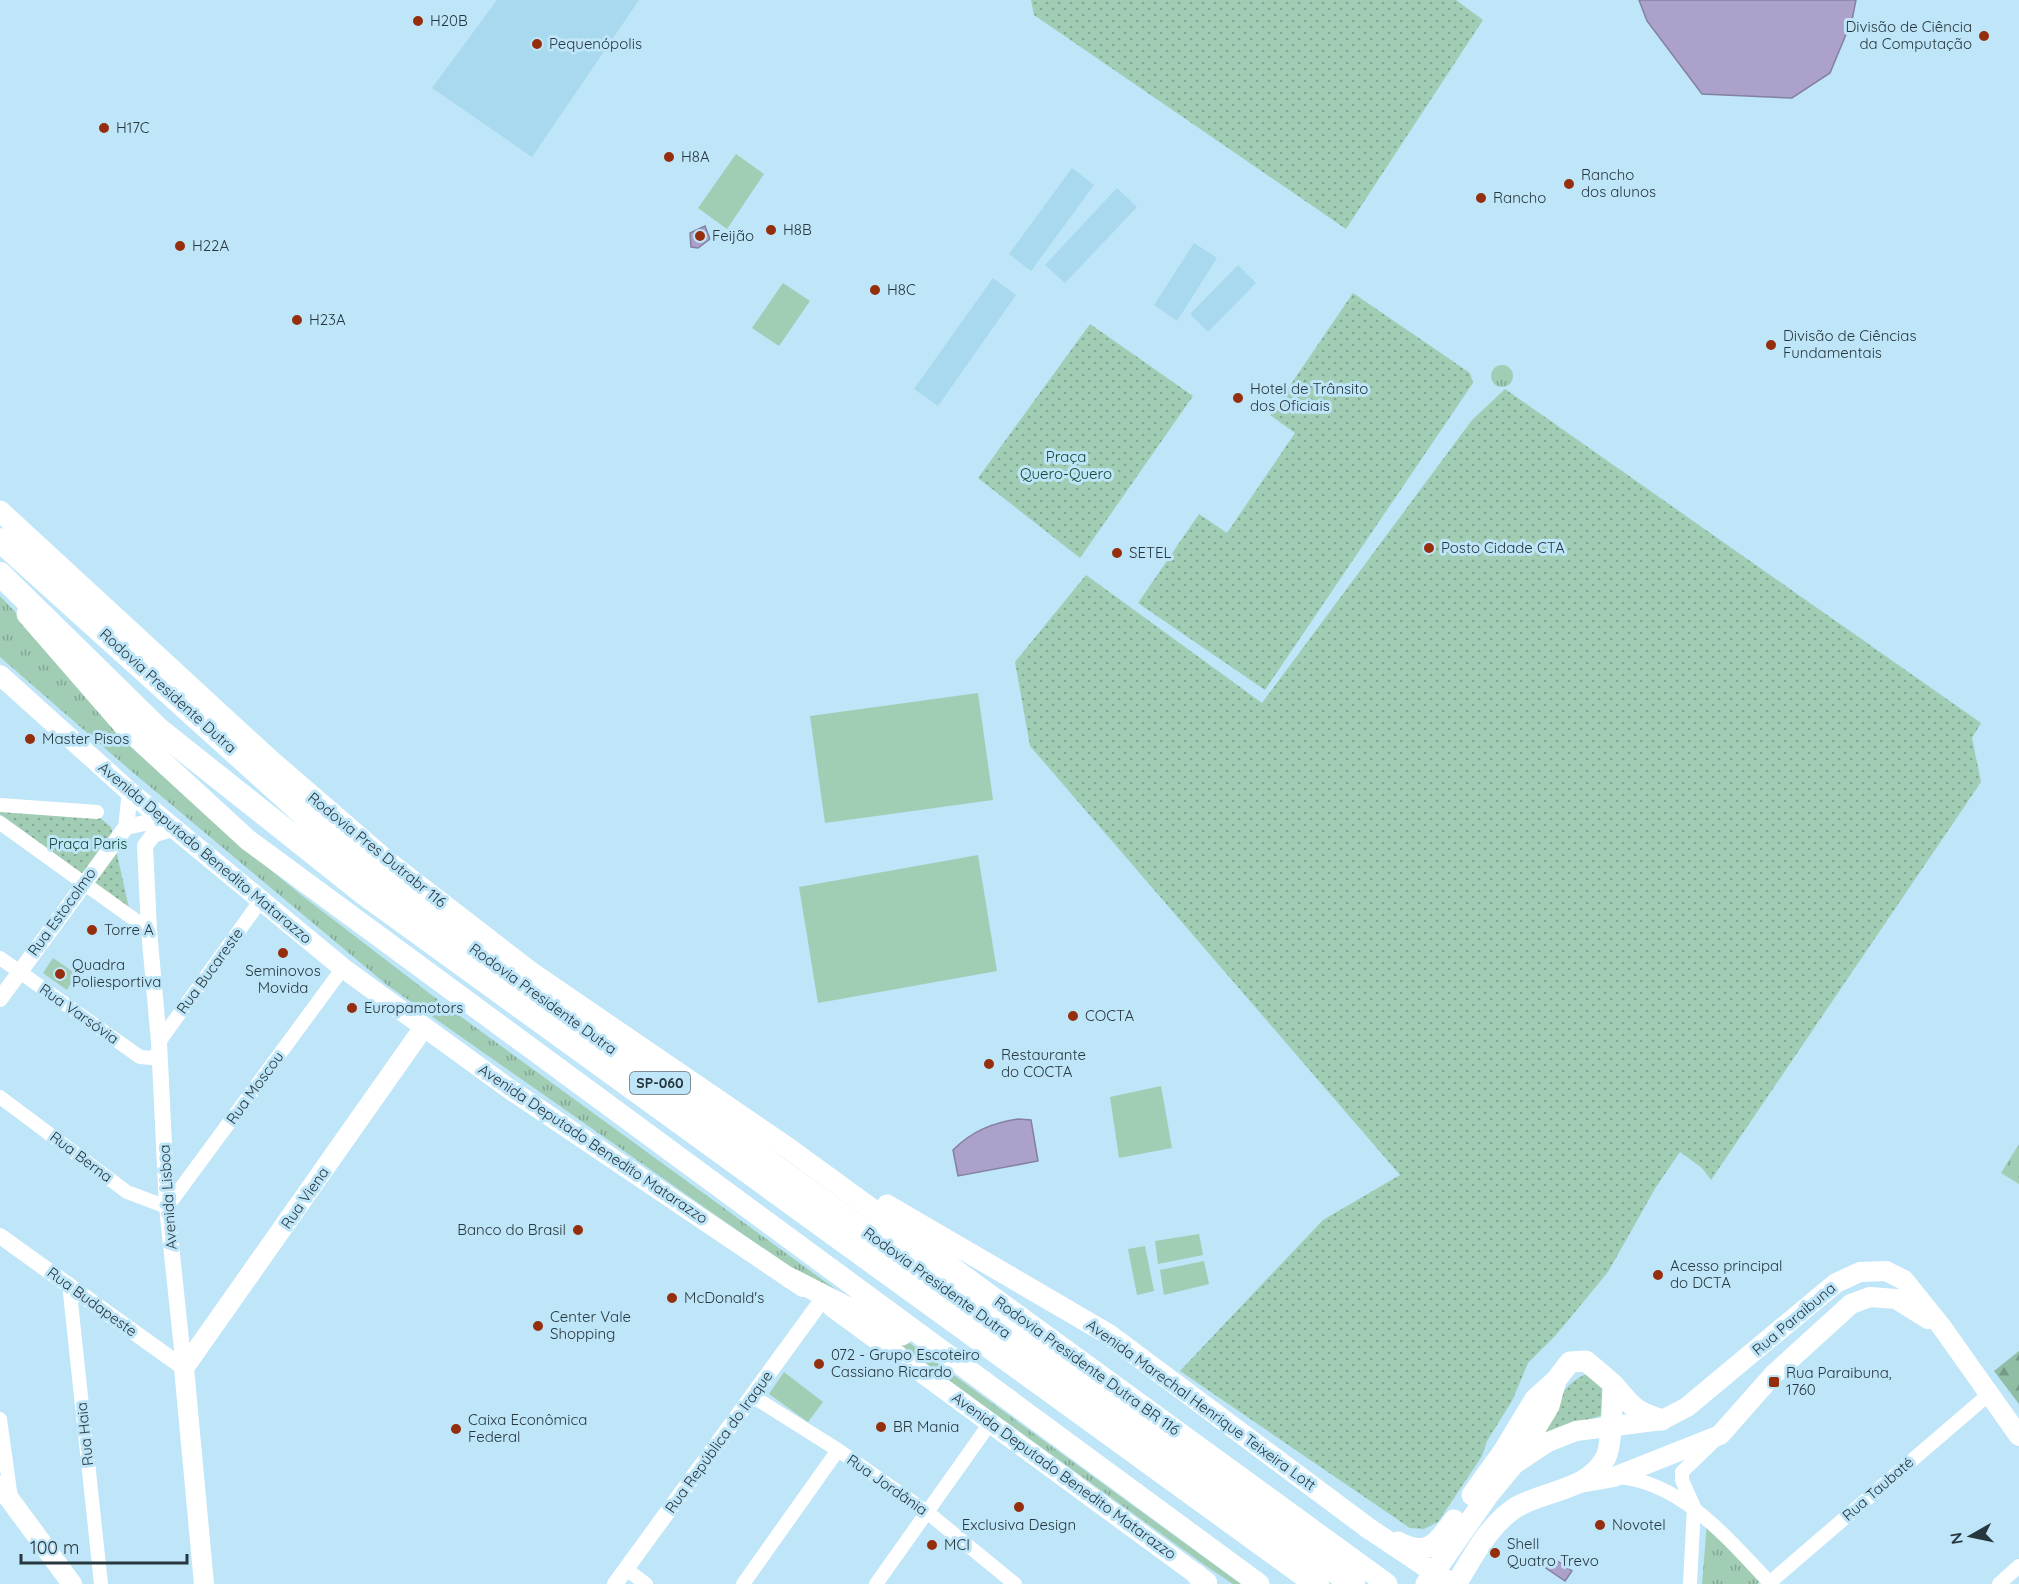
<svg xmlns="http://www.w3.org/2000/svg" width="2019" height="1584" viewBox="0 0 2019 1584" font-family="Quicksand,sans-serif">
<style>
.built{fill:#a9d9ef}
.grass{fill:url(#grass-tufts)}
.forest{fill:url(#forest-firs)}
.park{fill:url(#park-dots)}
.garden{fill:#a1cdb5}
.water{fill:#aba1cb;stroke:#8381a1;stroke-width:1.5}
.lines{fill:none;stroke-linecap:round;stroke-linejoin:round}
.minor{stroke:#fff;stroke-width:14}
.tertiary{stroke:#fff;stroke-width:16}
.secondary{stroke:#fff;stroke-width:20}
.primary{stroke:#fff;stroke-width:21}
.motorway{stroke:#fff;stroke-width:24}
.poi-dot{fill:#952e0c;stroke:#bee5f8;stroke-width:2}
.labels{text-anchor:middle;stroke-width:6;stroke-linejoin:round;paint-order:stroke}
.shield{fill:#bee5f8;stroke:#546b76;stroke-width:1.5}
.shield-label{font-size:14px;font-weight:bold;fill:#27373e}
.poi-label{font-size:15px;fill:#27373e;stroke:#bee5f8;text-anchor:start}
.park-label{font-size:15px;fill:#0f4a32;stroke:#bee5f8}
.street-label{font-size:15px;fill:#27373e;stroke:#bee5f8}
</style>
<defs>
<pattern id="grass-tufts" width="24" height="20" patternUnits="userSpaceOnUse" patternTransform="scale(1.5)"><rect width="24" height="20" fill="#a1cdb5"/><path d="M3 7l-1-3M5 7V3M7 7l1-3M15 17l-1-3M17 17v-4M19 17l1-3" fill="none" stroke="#83a795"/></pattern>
<pattern id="forest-firs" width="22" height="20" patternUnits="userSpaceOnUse" patternTransform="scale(1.5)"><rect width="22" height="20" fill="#8fbea5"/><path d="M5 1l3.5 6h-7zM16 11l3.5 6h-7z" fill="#759b88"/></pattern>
<pattern id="park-dots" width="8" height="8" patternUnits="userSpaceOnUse" patternTransform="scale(1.5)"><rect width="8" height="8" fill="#a1cdb5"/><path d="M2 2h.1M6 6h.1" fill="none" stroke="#83a795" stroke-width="1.8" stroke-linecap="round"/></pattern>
</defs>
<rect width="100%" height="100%" fill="#bee5f8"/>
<path class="built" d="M497,0h142l-107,157 -100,-69z
M1072,168l22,17 -63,86 -22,-17z
M1117,188l20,19 -72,76 -20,-18z
M1194,243l23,15 -40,63 -23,-16z
M1238,265l18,18 -48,49 -18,-18z
M993,278l23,17 -78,111 -24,-17z"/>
<path class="grass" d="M1491 376a11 11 0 1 1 22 0a11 11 0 1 1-22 0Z
M0,596l233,243 67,55 142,109 799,581h-8l-27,-18 -352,-254 -467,-327 -257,-215 -130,-113z
M2019,1144v40l-18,-11z
M1707,1523l54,57 -4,4h-55z"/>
<path class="forest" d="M2019,1351v53l-25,-33z"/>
<path class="park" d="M1031,0h425l27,20 -137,209 -312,-214z
M1353,293l117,80 3,10 -208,307 -127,-87 61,-89 28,19 68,-100 -25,-18z
M1090,324l103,72 -113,162 -102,-80z
M1505,389l476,334 -9,15 9,44 -270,398 -9,-12 -22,-16 -24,35 -48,85 -52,63 -28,28 -16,38 -25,40 -5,15 -44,66 -14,7 -14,-1 -230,-157 143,-151 77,-45 -370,-429 -15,-84 71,-87 176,128 210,-283z
M0,811l100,7 11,9 18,81 -129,-94z
M1584,1375h10l10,14 -1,26 -31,10 -39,20c13,-24 25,-58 51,-70z"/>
<path class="garden" d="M736,154l28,20 -37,55 -29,-21z
M783,283l27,18 -31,45 -27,-18z
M978,693l15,107 -168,23 -15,-107z
M978,855l19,116 -179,32 -19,-116z
M53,958l23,16 -9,16 -24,-17z
M1161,1086l11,62 -53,10 -9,-61z
M1199,1234l4,21 -45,9 -3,-23z
M1145,1246l9,45 -17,4 -9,-46z
M1204,1261l5,23 -45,11 -4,-25z
M784,1372l39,30 -15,20 -39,-28z"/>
<path class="water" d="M1639,0h217l-4,20 -22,53 -38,25 -90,-4 -55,-73z
M705,226l5,13 -12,9 -7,-1 -1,-14z
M1018,1119l13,1 7,41 -80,15 -5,-26c19,-19 39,-27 65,-31z
M1553,1558l19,13 -7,10 -19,-13z"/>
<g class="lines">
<path class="minor" d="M0,805l97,7
M0,823l149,107
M0,958l140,99 11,1 9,-6
M159,1042l102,-142
M0,1097l127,95 40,15 176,-239
M69,1284l32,300
M752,1396l86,54 89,62 88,72
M0,1419l11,79
M1619,1477c64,6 110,63 152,107
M626,1569l20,15
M743,1584l95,-134
M876,1584l115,-162
M1690,1584l4,-77 -12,-27v-8l33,-32
M1768,1584l220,-189
M1999,1584l20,-18"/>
<path class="tertiary" d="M126,827l37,-8
M175,828l-22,7 -8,11 4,84 10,112 8,165 17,161
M0,999l126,-172 4,-35
M0,1236l184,132
M615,1584l207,-284"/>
<path class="secondary" d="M0,675l130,117 213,176 165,120 295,199
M832,1307l375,275
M1513,1465l35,-23 28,-11 86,-11 25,-13 149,-124 24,-11 26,-1 18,9 37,46 78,110
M1580,1483l34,-6 106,-42 54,-61 77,-70 19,-7 26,2 32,20
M0,1486l72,98
M204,1584l-20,-216 240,-341"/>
<path class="primary" d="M0,511l268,247 119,103 145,112 256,175 599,436
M27,614l99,114 122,112 1011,744
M887,1205l221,129 260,194 84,56
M790,1278l112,57
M1613,1384c21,24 18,25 49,36
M1472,1495l31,-43 32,-53 21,-19
M1398,1542c30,16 39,1 56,-22
M1196,1574l9,10
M1426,1584l63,-90 24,-29 36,-59 7,-26 14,-18 16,-1 27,23c-1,17 -1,61 -7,73 -17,34 -62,33 -91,51 -27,18 -42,49 -59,76"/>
<path class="motorway" d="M0,540l371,335 982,709
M0,574l159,156 205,163 953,691"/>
</g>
<g class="poi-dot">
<circle cx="418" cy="21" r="6"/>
<circle cx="1984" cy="36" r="6"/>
<circle cx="537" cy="44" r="6"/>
<circle cx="104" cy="128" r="6"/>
<circle cx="669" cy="157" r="6"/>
<circle cx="1569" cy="184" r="6"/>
<circle cx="1481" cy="198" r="6"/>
<circle cx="771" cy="230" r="6"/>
<circle cx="700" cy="236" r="6"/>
<circle cx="180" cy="246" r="6"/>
<circle cx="875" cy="290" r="6"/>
<circle cx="297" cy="320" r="6"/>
<circle cx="1771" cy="345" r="6"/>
<circle cx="1238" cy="398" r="6"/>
<circle cx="1429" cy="548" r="6"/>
<circle cx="1117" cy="553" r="6"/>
<circle cx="30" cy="739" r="6"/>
<circle cx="92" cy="930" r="6"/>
<circle cx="283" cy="953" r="6"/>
<circle cx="60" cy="974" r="6"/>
<circle cx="352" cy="1008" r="6"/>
<circle cx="1073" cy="1016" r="6"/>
<circle cx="989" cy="1064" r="6"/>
<circle cx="578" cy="1230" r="6"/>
<circle cx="1658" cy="1275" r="6"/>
<circle cx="672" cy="1298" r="6"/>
<circle cx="538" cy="1326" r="6"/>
<circle cx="819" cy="1364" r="6"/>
<rect x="1768" y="1376" width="12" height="12" rx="3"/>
<circle cx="881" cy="1427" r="6"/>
<circle cx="456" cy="1429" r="6"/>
<circle cx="1019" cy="1507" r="6"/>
<circle cx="1600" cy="1525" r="6"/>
<circle cx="932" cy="1545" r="6"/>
<circle cx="1495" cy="1553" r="6"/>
</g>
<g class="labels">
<rect class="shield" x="630" y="1072" width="60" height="22" rx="4.5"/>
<g class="shield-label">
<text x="660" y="1088">SP-060</text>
</g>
<g class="poi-label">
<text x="430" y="26">H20B</text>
<text x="1972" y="32" text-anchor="end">Divisão de Ciência<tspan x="1972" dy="17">da Computação</tspan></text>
<text x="549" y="49">Pequenópolis</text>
<text x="116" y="133">H17C</text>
<text x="681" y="162">H8A</text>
<text x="1581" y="180">Rancho<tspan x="1581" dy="17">dos alunos</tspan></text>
<text x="1493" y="203">Rancho</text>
<text x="783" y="235">H8B</text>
<text x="712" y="241">Feijão</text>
<text x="192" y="251">H22A</text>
<text x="887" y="295">H8C</text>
<text x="309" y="325">H23A</text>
<text x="1783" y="341">Divisão de Ciências<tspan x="1783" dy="17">Fundamentais</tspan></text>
<text x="1250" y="394">Hotel de Trânsito<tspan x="1250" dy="17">dos Oficiais</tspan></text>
<text x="1441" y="553">Posto Cidade CTA</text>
<text x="1129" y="558">SETEL</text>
<text x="42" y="744">Master Pisos</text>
<text x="104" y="935">Torre A</text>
<text x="72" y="970">Quadra<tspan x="72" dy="17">Poliesportiva</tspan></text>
<text x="283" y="976" text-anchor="middle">Seminovos<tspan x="283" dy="17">Movida</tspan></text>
<text x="364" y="1013">Europamotors</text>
<text x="1085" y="1021">COCTA</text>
<text x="1001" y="1060">Restaurante<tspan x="1001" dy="17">do COCTA</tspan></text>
<text x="566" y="1235" text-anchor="end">Banco do Brasil</text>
<text x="1670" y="1271">Acesso principal<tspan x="1670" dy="17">do DCTA</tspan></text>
<text x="684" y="1303">McDonald's</text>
<text x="550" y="1322">Center Vale<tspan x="550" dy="17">Shopping</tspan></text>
<text x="831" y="1360">072 - Grupo Escoteiro<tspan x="831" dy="17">Cassiano Ricardo</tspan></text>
<text x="1786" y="1378">Rua Paraibuna,<tspan x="1786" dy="17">1760</tspan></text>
<text x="468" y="1425">Caixa Econômica<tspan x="468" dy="17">Federal</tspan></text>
<text x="893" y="1432">BR Mania</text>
<text x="1019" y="1530" text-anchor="middle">Exclusiva Design</text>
<text x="1612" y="1530">Novotel</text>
<text x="1507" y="1549">Shell<tspan x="1507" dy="17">Quatro Trevo</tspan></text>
<text x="944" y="1550">MCI</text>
</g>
<g class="park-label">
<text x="1066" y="462">Praça<tspan x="1066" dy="17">Quero-Quero</tspan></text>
<text x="88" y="849">Praça Paris</text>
</g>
<g class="street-label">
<text transform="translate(168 691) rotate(42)" y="5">Rodovia Presidente Dutra</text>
<text transform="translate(377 850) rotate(39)" y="5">Rodovia Pres Dutrabr 116</text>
<text transform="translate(205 853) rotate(40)" y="5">Avenida Deputado Benedito Matarazzo</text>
<text transform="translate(62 912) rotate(-54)" y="5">Rua Estocolmo</text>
<text transform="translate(210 971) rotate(-54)" y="5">Rua Bucareste</text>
<text transform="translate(543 999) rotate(36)" y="5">Rodovia Presidente Dutra</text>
<text transform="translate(79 1014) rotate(35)" y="5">Rua Varsóvia</text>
<text transform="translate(255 1088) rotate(-54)" y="5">Rua Moscou</text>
<text transform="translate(593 1144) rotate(34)" y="5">Avenida Deputado Benedito Matarazzo</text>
<text transform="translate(81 1157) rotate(37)" y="5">Rua Berna</text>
<text transform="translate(168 1197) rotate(-94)" y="5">Avenida Lisboa</text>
<text transform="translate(305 1198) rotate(-55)" y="5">Rua Viena</text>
<text transform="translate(937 1283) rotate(36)" y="5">Rodovia Presidente Dutra</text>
<text transform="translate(92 1302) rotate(36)" y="5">Rua Budapeste</text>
<text transform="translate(1794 1319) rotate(-40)" y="5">Rua Paraibuna</text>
<text transform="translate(1087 1366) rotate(36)" y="5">Rodovia Presidente Dutra BR 116</text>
<text transform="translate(1201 1405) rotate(36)" y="5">Avenida Marechal Henrique Teixeira Lott</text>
<text transform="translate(85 1434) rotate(-96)" y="5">Rua Haia</text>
<text transform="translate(719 1442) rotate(-54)" y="5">Rua República do Iraque</text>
<text transform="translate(1064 1476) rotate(36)" y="5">Avenida Deputado Benedito Matarazzo</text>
<text transform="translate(887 1485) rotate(35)" y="5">Rua Jordânia</text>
<text transform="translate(1878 1489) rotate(-41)" y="5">Rua Taubaté</text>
</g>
</g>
<g transform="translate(1971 1536) rotate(261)" stroke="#bee5f8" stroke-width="4.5" paint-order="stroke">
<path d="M0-4.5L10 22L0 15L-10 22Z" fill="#27373e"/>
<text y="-9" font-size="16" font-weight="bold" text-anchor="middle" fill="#27373e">N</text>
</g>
<path d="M21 1554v9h166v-9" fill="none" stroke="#27373e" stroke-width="3"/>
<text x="30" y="1554" font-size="18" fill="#27373e" stroke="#bee5f8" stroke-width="4.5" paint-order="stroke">100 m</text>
</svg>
